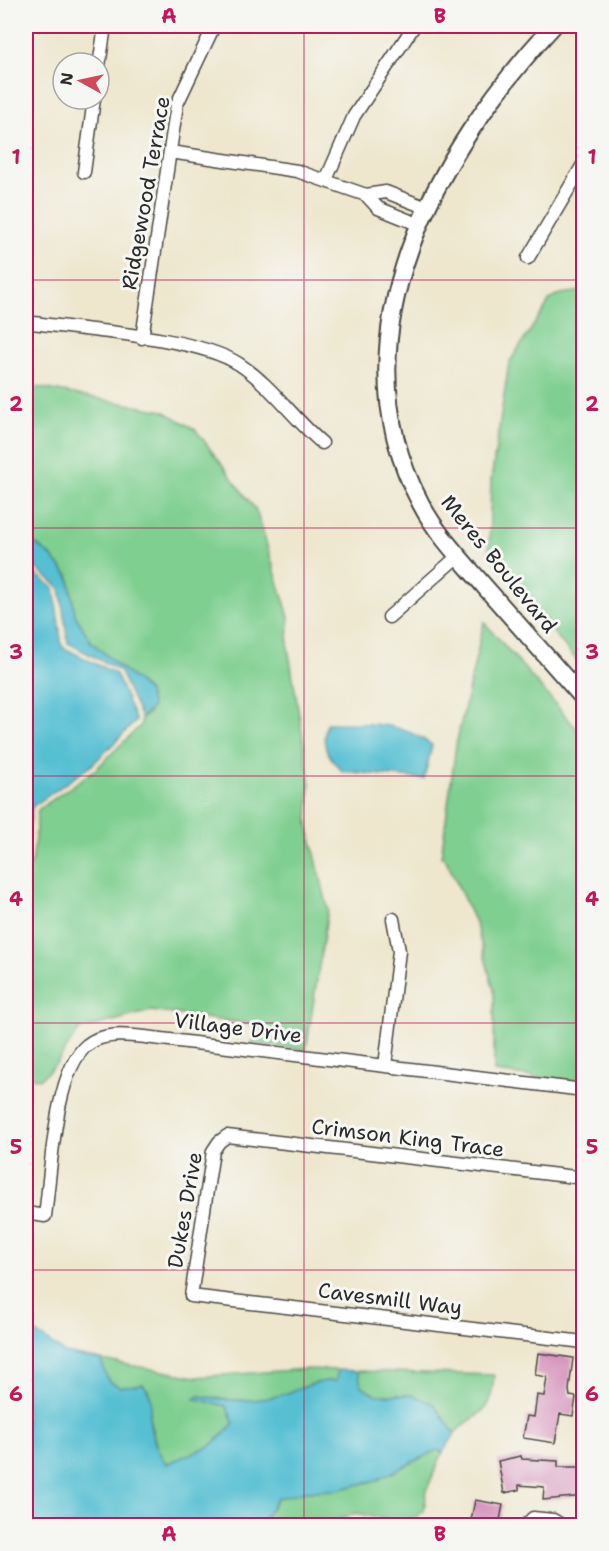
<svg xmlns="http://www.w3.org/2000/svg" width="609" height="1551" viewBox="0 0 609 1551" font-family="'Shantell Sans',sans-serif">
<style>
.green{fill:#7fcf90;stroke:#557d5e;stroke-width:1.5}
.water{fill:#57c0d3;stroke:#41767f;stroke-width:1.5}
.building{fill:#d591bb}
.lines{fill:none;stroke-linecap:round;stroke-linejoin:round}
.street-casing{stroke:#484743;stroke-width:15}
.secondary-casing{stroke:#484743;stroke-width:20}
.street{stroke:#fff;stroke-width:12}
.secondary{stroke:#fff;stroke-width:16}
.grid{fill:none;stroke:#c2185b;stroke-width:1.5;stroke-opacity:0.55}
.labels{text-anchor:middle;stroke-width:6;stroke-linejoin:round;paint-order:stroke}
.street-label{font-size:21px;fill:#2b2b2b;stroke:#f6f6f2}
.neatline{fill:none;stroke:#c2185b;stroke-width:2}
.grid-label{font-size:20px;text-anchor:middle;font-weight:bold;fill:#c2185b}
</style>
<rect width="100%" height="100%" fill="#f6f6f2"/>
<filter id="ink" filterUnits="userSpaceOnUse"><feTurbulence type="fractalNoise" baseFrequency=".0167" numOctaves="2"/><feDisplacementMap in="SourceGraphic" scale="12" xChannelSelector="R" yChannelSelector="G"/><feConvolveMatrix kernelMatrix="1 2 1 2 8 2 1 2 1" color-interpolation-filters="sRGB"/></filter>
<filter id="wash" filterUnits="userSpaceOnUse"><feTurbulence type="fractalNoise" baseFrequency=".008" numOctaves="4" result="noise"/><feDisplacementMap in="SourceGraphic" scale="24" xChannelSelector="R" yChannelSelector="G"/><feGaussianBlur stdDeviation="1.35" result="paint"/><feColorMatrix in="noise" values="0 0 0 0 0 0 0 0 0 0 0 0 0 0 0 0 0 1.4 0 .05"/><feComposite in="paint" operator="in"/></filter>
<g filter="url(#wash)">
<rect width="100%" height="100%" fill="#eee7ce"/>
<path class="green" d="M583,291h1l-1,377 -94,-113 2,-75 18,-117 41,-63 11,-6z
M26,385l138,26 32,19 60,80 33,107 -1,30 22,134 -2,44 20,84 -22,141 -54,-7 5,-18 -106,-14 -72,19 -23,34 -16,15 -14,-3v-198l7,-22 5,-46 58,-41 45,-44v-7l8,-5 -2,-23 -56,-48 -16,-27 -6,-39 -19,-21 -24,-18z
M484,622l99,114v347l-89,-11v-82l-18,-65 -31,-67 -4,-1 15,-112z
M101,1360l95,17 111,-8 31,1 -2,11c-21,-2 -41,12 -63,16 -25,6 -49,2 -74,-1l-3,3 30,7 8,17 -22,22 -46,19 -9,-15 -6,-23 -3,-36 -28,-3 -12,-6z
M358,1371l136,4c-1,10 -2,24 -9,33 -8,11 -22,14 -30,26l-21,-30 -22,-9h-35l-16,-9z
M437,1450l6,2 -16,37 -3,22 -19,13 -49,-11 -29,12 -68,1 19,-28 28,-7 31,-1 40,-10z"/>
<path class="water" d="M26,537l24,18 19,22 6,38 16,27 56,48 5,17 -11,11 -22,-48 -51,-27 -8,-55 -34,-28z
M26,567l28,21 8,59 54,27 20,47 -44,44 -60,42 -6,51z
M327,723c40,1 71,-3 105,22l-8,34 -82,-8c-15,-17 -22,-25 -15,-48z
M26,1326l39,27 36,7 7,21 12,6 23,-3c15,19 4,22 7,40 2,15 8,28 16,40l46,-19 22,-22 -8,-17 -31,-7 4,-3c25,4 49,7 74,1 22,-4 42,-18 63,-16l2,-11 20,1 3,15 16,9h35l22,9 21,30 -12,18 -6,-2 -60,30 -40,10 -31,1 -28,7 -19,27h-233z"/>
<g id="blocks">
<path class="building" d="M538,1353l35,5 -4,32 1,6 6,1 -3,19 -13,-2 -5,29 -32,-5 4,-22 7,1 3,-22 7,1 3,-19 -12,-2z
M521,1456l1,3 36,2v6h26v29l-41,4 1,-13 -25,-2v5l-15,3 -6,-32z
M475,1500l28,5 -4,20 -28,-5z"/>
</g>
</g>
<g filter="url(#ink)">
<use href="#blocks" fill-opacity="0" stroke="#484743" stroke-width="1.5"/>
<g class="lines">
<g class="street-casing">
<path id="street" d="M99,66l6,-40
M170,152l127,19 69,24
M84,172l10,-73
M326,180l28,-64 60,-90
M420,225l-42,-17 -12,-13 20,-3 41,16
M528,258l56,-95
M26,322c54,8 170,14 213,42 32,21 54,54 83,79
M142,338l35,-234 37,-78
M389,617l69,-61
M385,1066l14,-115 -6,-32
M584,1178l-357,-42 -8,6 -6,9 -22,145 393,46
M26,1213l19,3c6,-42 9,-144 42,-171 15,-13 40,-10 58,-8l439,53
M525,1526l8,-8 20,2 10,6"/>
</g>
<g class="secondary-casing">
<path id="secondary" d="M553,26c-115,124 -222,310 -132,478 16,31 41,56 64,83 33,37 66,75 99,112"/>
</g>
<use href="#street" class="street"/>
<use href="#secondary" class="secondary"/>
</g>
</g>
<path class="grid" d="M304,26v1500M26,280h558M26,528h558M26,776h558M26,1023h558M26,1270h558"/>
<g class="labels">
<g class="street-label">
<text transform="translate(146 193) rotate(-80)" y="7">Ridgewood Terrace</text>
<text transform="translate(499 564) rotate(51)" y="7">Meres Boulevard</text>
<text transform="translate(238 1028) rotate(7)" y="7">Village Drive</text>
<text transform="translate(408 1138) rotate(7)" y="7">Crimson King Trace</text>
<text transform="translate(185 1210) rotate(-80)" y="7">Dukes Drive</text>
<text transform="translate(390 1299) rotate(7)" y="7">Cavesmill Way</text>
</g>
</g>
<rect width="609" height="1551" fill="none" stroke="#f6f6f2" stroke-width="66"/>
<g transform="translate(81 81) rotate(278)"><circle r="28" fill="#f6f6f2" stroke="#a5a5a2" stroke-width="1.5"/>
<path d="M0-4.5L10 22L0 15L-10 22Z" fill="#d1495b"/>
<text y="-9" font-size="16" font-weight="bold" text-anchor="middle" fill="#2b2b2b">N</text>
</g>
<rect x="33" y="33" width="543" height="1485" class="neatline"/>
<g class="grid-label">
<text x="169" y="23">A</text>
<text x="440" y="23">B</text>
<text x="16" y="164">1</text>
<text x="592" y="164">1</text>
<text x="16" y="411">2</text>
<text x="592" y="411">2</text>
<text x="16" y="659">3</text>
<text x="592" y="659">3</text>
<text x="16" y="906">4</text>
<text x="592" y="906">4</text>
<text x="16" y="1154">5</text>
<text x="592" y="1154">5</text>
<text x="16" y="1401">6</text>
<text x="592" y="1401">6</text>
<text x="169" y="1541">A</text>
<text x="440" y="1541">B</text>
</g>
</svg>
